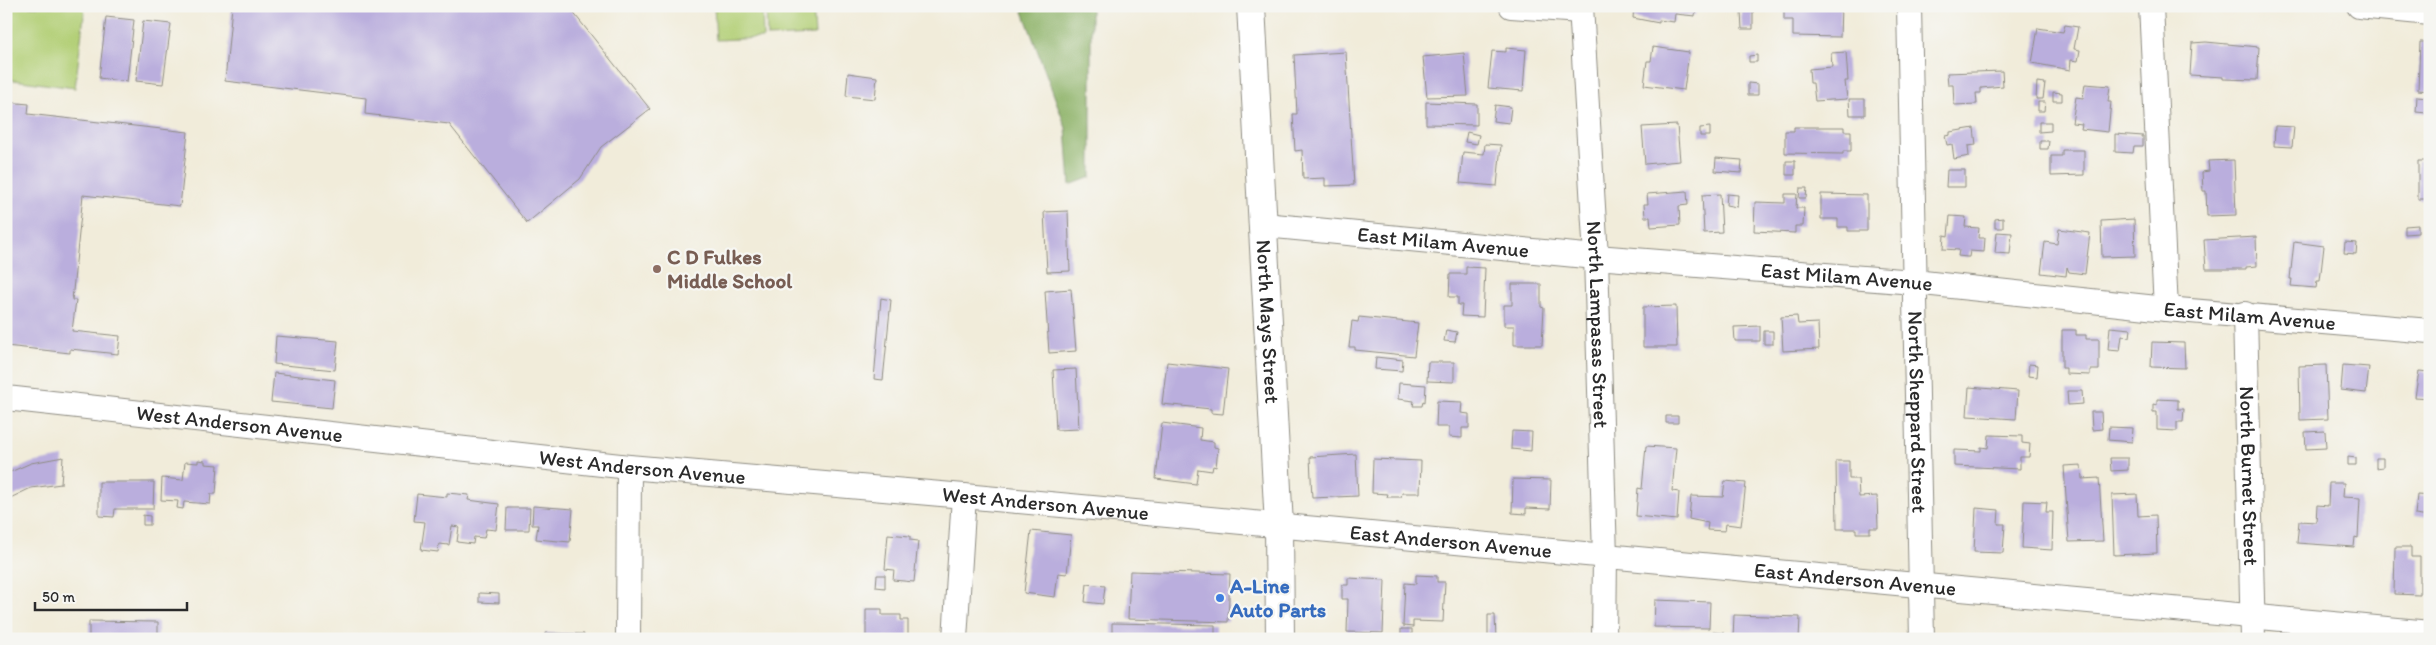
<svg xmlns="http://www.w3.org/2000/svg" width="2436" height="645" viewBox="0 0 2436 645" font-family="Itim,sans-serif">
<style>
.green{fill:#b2cf76;stroke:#6e7d50}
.forest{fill:#8db267;stroke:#5c6e49}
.building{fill:#baaedd}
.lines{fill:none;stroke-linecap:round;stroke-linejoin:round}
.street-casing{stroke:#8e8c82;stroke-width:26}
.secondary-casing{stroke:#8e8c82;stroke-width:30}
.street{stroke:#fff;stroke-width:24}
.secondary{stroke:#fff;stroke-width:28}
.education-dot{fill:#8d6e63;stroke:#f6f6f2;stroke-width:2}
.shop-dot{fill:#3f7fe0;stroke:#f6f6f2;stroke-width:2}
.labels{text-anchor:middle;stroke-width:4.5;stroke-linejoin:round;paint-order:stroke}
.street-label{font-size:21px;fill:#2b2b2b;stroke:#f6f6f2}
.education-label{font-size:21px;font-weight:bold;fill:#785e54;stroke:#f6f6f2;text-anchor:start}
.shop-label{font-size:21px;font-weight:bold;fill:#366cbe;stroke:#f6f6f2;text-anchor:start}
</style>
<rect width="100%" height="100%" fill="#f6f6f2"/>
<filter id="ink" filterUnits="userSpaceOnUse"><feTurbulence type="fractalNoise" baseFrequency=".02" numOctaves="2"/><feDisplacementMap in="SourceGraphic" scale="10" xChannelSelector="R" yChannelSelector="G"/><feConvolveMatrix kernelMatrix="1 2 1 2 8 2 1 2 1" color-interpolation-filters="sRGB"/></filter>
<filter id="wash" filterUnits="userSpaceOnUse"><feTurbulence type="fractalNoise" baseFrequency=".0096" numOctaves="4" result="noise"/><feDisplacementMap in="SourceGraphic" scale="20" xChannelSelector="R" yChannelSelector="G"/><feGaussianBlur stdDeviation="1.12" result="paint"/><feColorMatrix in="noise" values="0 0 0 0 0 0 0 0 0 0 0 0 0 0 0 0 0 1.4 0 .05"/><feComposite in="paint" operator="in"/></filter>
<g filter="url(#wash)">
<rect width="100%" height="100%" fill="#f1ecda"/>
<path class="green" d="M6,6l79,1 -10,81 -69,-9z
M714,6h48l1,32 -47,2z
M766,6h47l2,29 -48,2z"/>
<path class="forest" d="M1021,6h70v171l-21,8 -4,-57z"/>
<g id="blocks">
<path class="building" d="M146,6h24v4z
M232,6h336l82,103 -49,38 -21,32 -53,44 -78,-99 -84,-10 1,-16 -141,-17z
M1634,6h62l-1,10 -20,-2 -1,8 -15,-2v3l-26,-5z
M1784,6h57l-1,31 -47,-1v-16h-9z
M1753,11v18h-11l-1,-17z
M106,17l28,3 -7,62 -28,-4z
M143,21l28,3 -8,60 -27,-3z
M2065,25l13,2 -4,22 6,1 -2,11 -7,-1 -1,10 -38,-7 6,-35 25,4z
M2206,42l53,5 -2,33 -34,-1v-2l-33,-2 2,-32z
M2420,42h10v49l-12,-1z
M1653,47l36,5 -5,38 -40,-5 3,-24h4z
M1506,48l20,2 -3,41 -35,-3 4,-37 14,1z
M1346,52l8,133 -29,1v-8l-22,1 -1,-29 -7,1 -2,-37h4l-3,-59z
M1846,52l2,29h-3l2,18 -32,2 -2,-18h-3l-1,-14 23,-2 -1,-14z
M1464,53l4,43 -41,1 -4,-40z
M1757,55v7h-8v-6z
M2002,71l1,15 -22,2v5h-5l1,11 -23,1 -1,-20h-5l-1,-12z
M848,73l29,4 -2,22 -29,-3z
M2037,82l8,1 -2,16h-7z
M1748,83l10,1v11h-10z
M2085,84l25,2 -2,16h3l-3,30 -27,-3 1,-5 -10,-1 4,-26 7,1z
M2053,92l9,1v8h-9z
M2417,96l11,1 -1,16 -11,-1z
M1849,99h16v16h-15z
M6,102l23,2 -1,10 160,18 -8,74 -97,-11 -11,105h4l-4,31 48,5 -2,18 -48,-5v4l-64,-7z
M1426,102l51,2v21l-51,-1z
M2038,102h7l-1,9h-6z
M1495,105l16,2 -2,16 -16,-2z
M2039,122h12v9l-12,1z
M1677,125l3,36 -35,3 -3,-37z
M2275,126l19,1 -2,20 -18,-1z
M1710,127v9h-10v-8z
M1794,127h50v4h7v20h-8v3l-58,-1v-22h9z
M1974,128l2,17 -8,1 1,10 -15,3 -2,-15 -5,1 -2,-9 5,-1v-3z
M1467,132l12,3 -2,9 -12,-2z
M2115,134l28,2v10h-9l-1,7 -18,-1z
M2040,141h9l-1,8h-8z
M1485,144l16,1 -4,41 -37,-3 3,-31 21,2z
M2062,150h22v25l-33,1v-20h11z
M1716,158l26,2 -1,13 -26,-2z
M2234,160l2,55 -29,1 -1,-25h-3l-1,-19 7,-1 -1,-10z
M1786,161h9v14h-9z
M2418,161h12v38h-12z
M1947,170h18v17h-19z
M1800,188h7l-1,10h-7z
M1687,191l1,14 -9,1 1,19 -29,2 -1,-10h-5l-1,-13h4l-1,-10z
M1720,194l2,38 -18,1 -2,-38z
M1727,194l11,1 -1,12 -11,-2z
M1785,194h12l-1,14h8l-1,18h-8v7l-41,-2 1,-29 30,1z
M1821,194l46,1v36h-19v-4h-10v-8h-17z
M1068,211l2,60 -23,1 -3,-60z
M1950,216l16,1 -1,10 14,1 -1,10h7l-1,14 -14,-1 -1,6h-2l-9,-1 1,-6 -16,-1 1,-14 4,1z
M2003,218v10h-8v-9z
M2134,219l1,37 -33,1 -1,-36z
M2418,225v8l-13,1v-8z
M2059,229l31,4 -5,41 -16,-2 -2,-5 -1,9 -25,-3 4,-31 12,2z
M1997,232l15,1 -2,21 -15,-1z
M2256,237l1,29 -11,1v2h-40l-2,-29z
M2294,242l30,4 -4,35h-3l-1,7 -25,-2 1,-7h-2z
M2345,242l12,1 -1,11 -12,-1z
M1466,267l19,1 -2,49 -22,-1 1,-11h-4v-8h-9l1,-23h16z
M1512,284h29v23l3,1 -2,37h-28v-19h-10v-21h8z
M1071,289l5,62 -27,2 -4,-62z
M881,298l10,2 -8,80 -9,-1z
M1676,306l1,41h-34v-40z
M1797,316l1,8 20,-1 1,26 -36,2 -2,-34z
M1359,317l59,6 -4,33 -59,-6v-3h-6l3,-26 6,1z
M1760,326v15h-25l-1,-14z
M2110,327l21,2 -1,8 -8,-1 -2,15 -12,-1z
M1446,330l11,2 -2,10 -11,-1z
M2062,330h14v5h10v4h13v31h-9v5l-24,-1v-6h-4z
M1764,331h9v13h-9z
M276,336l62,5 -3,29 -61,-6z
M2152,342l32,1 1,25 -34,-1z
M1376,357l27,3 -1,11 -27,-2z
M1167,362l61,7 -5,45 -12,-1v-4l-49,-5z
M1428,362h26v20l-27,-1z
M2029,364l9,1 -1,12 -9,-1z
M2326,365l2,54 -28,1 -1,-54z
M2343,365l26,2 -3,26 -25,-3z
M1076,369l3,60 -23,1 -3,-60z
M2419,371l11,1v26l-15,-1z
M274,373l61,7 -3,28 -61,-6z
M1399,383l27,2 -1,17 -2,-1 -1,5h-9l1,-5 -16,-2z
M1969,387l49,4 -2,28 -49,-3z
M2067,391h15l1,13 -15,1z
M2157,399l21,1v9h6l-1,13h-6v9l-20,-1v-18h-4v-8l4,1z
M1437,401l25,1 -1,11 8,1v14h-7v10l-13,-1v-10h-13z
M2091,412h10l1,17 -10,1z
M1666,416h12v7h-12z
M1162,423l39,5 -1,12 14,2v5l4,1 -2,19 -3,-1 -1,5 -14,-2 -2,15 -40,-5z
M2109,427l24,1 -1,14 -24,-2z
M1512,431l20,1 -1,19 -20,-2z
M2325,431l1,17 -20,1 -1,-17z
M1989,435l33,1v7l8,1 -1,13h-9v12l-66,-3v-16l27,1v-4l7,1z
M1646,446l30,2 -4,43 7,1 -2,28 -41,-4 2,-28 4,1z
M1356,454l2,42 -46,2 -2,-41z
M63,457l-2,27 -30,4 -25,12v-38h3l-1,11 23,-10z
M2348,457l8,1v7h-8z
M2110,458h18v12l-17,1z
M2376,458h7v9l-7,1z
M1373,459l48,2 -1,32h-18l-1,4h-14l1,-3 -16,-1z
M198,460l7,1v3l13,1 -2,29h-5l-1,10 -26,-2 -1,7 -6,-1 1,-7 -17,-1 1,-22 21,2 2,-18 13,1z
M1836,461h13v18h9l1,18 18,-1 1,32h-8v5h-14v-4h-19z
M2081,465l1,14 17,-1 4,63 -34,1 -5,-76z
M1513,479l38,1 -1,29 -24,-1v6l-14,-1z
M1725,481l21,2 -5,43 -15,-2 -1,7 -18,-1 1,-7 -19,-4 2,-23 32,1z
M99,482h55l-1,27h-38l-1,8 -15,-1z
M2329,483h15l-1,14 17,1 -2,40 -3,-1 -1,10 -57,-4 2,-22 17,1 1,-17 11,1z
M447,493l22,2 -1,5 31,4 -3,26 -10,-1 -2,9 -10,-1 -1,7 -16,-2 2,-15 -7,-1 -3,19 -10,-1 -1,8 -17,-2 4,-28 -11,-1 3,-27 30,3z
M2137,494l1,22 18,-1 1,38 -43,2 -2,-60z
M2417,495l13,1 -1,21 -14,-2z
M2024,501l23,1 -1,10h7l-1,38 -30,-2z
M533,506l40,3 -3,33 -34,-3 2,-14h-6z
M507,508h23l-1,22h-23z
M1976,508l23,2 -1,14h7l-2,29 -29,-1z
M143,515l7,1v9h-7z
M1031,531l40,4 -4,39 -9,-1 -3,24 -31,-4z
M888,534l22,2v4l8,1 -4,41 -21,-2 1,-10 -9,-1z
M2395,547h16v10h9v38l-26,-1z
M1130,571l100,3 -2,48 -100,-3z
M877,575h8v13l-9,-1z
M1416,575l21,1v6h8l-2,40 -30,-1v6l-10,-1 2,-43 11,1z
M1348,578l37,2 -2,53 -36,-1 1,-33h-6v-14h6z
M1087,584l18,2 -2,18 -18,-2z
M479,593l20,1v9l-20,-1z
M1655,600l55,2 -1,26 -55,-1z
M866,609h16v6h19v5h7v17l-42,2z
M1488,615h7l1,24h-8z
M1734,615l66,2 -1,22h-66z
M89,621l69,1v17h-69z
M1112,623l103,2v14h-103z
M1401,629h11v10h-11z
M1712,632l12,1v6h-13z
M545,633l39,1 -1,5h-38z"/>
</g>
</g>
<g filter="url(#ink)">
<use href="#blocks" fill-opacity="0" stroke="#8e8c82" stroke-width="1"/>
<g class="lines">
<g class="street-casing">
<g id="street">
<path d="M1511,6l69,5"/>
<path id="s1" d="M1581,6l15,251 9,300 -1,82"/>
<path id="s2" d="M1909,6l13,633"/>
<path d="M2151,6l15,303"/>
<path d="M2359,6l71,7"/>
<path id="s3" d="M1264,225l332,32 318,25 252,27 264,22"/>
<path id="s4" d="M2245,314l8,325"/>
<path id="s5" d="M6,398l623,69 335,29 1466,137"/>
<path d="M628,639l1,-172"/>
<path d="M955,639l9,-143"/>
</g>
</g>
<g class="secondary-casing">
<g id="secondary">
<path id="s6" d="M1251,6l28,520 1,113"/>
</g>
</g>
<use href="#street" class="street"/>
<use href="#secondary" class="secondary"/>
</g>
</g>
<circle class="education-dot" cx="657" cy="269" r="5"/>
<circle class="shop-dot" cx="1220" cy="598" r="5"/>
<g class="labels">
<g class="street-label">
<text dy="7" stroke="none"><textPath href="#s3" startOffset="180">East Milam Avenue</textPath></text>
<text dy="7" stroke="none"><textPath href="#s3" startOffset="585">East Milam Avenue</textPath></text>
<text dy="7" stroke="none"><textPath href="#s3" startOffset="990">East Milam Avenue</textPath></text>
<text dy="7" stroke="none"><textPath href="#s6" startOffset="316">North Mays Street</textPath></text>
<text dy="7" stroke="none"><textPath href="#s1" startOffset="319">North Lampasas Street</textPath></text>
<text dy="7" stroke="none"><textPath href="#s2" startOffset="406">North Sheppard Street</textPath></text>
<text dy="7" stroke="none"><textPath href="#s5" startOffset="235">West Anderson Avenue</textPath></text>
<text dy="7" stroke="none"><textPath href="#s5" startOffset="640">West Anderson Avenue</textPath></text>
<text dy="7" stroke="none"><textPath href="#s4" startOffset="162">North Burnet Street</textPath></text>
<text dy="7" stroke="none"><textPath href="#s5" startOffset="1045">West Anderson Avenue</textPath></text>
<text dy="7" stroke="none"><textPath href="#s5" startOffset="1452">East Anderson Avenue</textPath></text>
<text dy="7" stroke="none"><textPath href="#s5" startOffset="1858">East Anderson Avenue</textPath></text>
</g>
<g class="education-label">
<text x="667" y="264">C D Fulkes<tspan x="667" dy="24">Middle School</tspan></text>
</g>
<g class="shop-label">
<text x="1230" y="593">A-Line<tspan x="1230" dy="24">Auto Parts</tspan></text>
</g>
</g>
<rect width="2436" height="645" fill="none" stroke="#f6f6f2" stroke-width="25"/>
<path d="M35 602v8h152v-8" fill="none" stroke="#2b2b2b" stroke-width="2.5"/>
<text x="42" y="602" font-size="15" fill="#2b2b2b" stroke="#f6f6f2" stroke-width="4" paint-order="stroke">50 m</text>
</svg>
